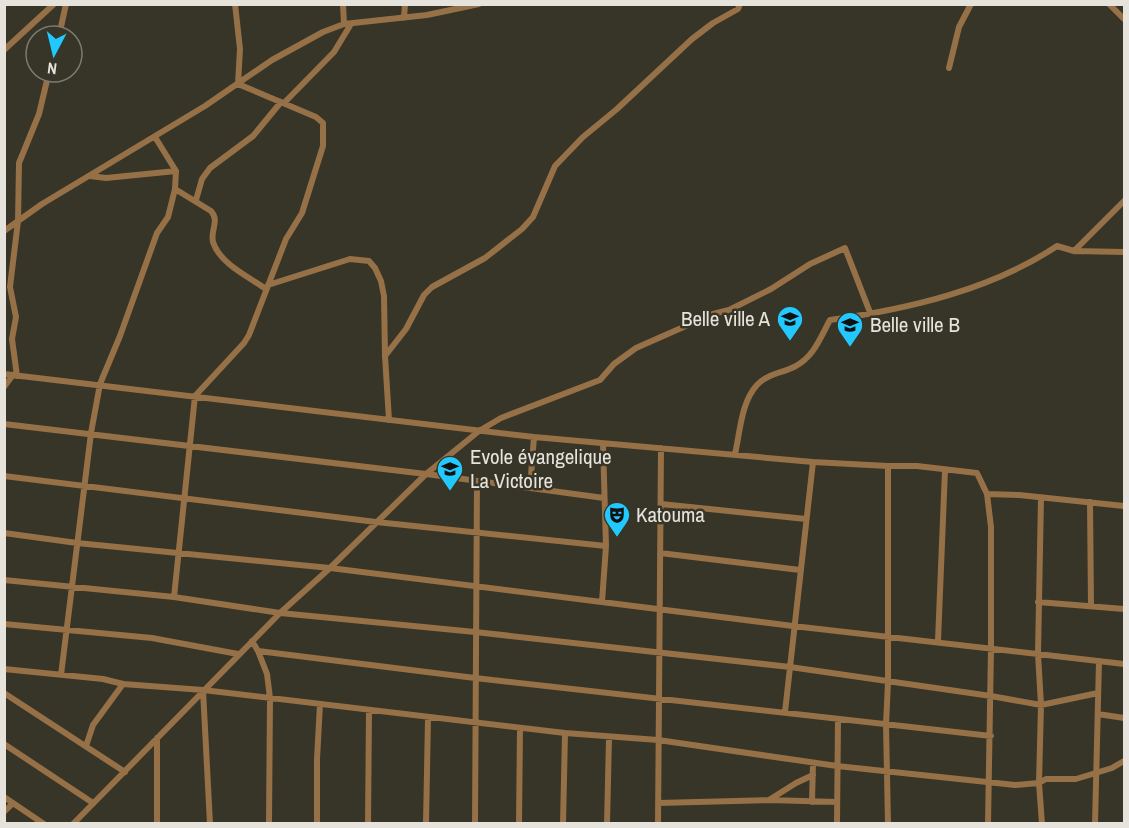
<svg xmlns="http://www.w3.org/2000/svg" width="1129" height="828" viewBox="0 0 1129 828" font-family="'Archivo Narrow',sans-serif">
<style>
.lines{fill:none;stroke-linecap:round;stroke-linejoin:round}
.minor{stroke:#967046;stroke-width:6}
.labels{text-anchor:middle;stroke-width:5;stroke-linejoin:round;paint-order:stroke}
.poi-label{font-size:21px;fill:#e5e3dc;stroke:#373428;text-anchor:start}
</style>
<rect width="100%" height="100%" fill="#373428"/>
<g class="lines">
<path class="minor" d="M343,4l1,20
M1109,4l15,15
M404,18l1,-14
M59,36l7,-32
M4,50l50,-46
M949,68l10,-41 12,-23
M284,103l50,-51 17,-28
M90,176l16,2 70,-7
M175,189l36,22c9,10 -1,19 2,31 7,22 36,35 53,47
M196,200l6,-21 8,-11 43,-32 28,-34
M4,231l38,-27 163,-98 67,-46 51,-28 21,-8 83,-9 52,-11
M1074,251l50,-50
M268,285l82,-26 19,2 6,7 6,13 3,15 1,60 4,64
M385,356l21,-27 18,-34 8,-8 53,-29 37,-29 11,-12 22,-51 28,-29 34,-28 75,-70 21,-16 25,-14 2,-5
M4,374l530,63 279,25 75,4h29l60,7 10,21 32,1 105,11
M17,376l-5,-37 4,-22 -6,-30 8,-66 1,-58 20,-49 10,-42
M4,387l9,-12
M4,424l422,50 178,24
M735,454c5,-21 6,-52 22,-69 10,-11 25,-12 37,-18 20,-10 26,-29 36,-47 78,-11 161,-30 227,-74l17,5 50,1
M888,466v216l-2,43 2,99
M4,476l372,46 230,24
M530,488l4,-51
M987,494l4,33v121l-3,176
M1041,498l-3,156 3,51 -2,78 3,41
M1090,502l1,104
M661,504l145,15
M4,533l73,10 253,25 463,58 331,38
M660,553l140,17
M4,580l170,17 106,16 195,19 315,35 201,29 50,9 57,-12
M174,597l21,-201 49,-53 5,-8 37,-96 16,-26 21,-67v-23l-7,-6 -78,-33 2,-35 -5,-45
M602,602l4,-56 -3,-102
M1038,602l86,7
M4,624l148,14 86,16
M252,641l6,10 9,23 3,24 -1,126
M938,641l7,-171
M258,651l217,27 516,58
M4,669l99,10 20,5 80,6 362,43 93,7 179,26 178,19 24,-2 7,-4h30l36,-11 12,-7
M61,675l30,-242 9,-49 20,-48 37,-103 11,-16 7,-28 1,-18 -21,-34
M203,690l7,134
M4,693l121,79
M785,712l28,-250
M1098,714l26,4
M157,738v86
M4,744l89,59
M86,746l7,-21 30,-41
M4,797l40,27
M769,800l27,-17 17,-8
M812,802l1,-39
M658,803l111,-3 68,2
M4,812l9,-9
M73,824l207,-211 50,-45 96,-94 53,-43 22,-13 99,-38 14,-16 22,-16 77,-34 16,-4 42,-21 39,-25 35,-16 26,67
M317,824v-65l3,-55
M368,824l1,-114
M426,824l2,-106
M475,824l2,-343
M519,824l1,-96
M563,824l2,-91
M607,824l2,-86
M658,824l3,-376
M837,824l1,-104
M1095,824l4,-163"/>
</g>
<defs>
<g id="school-pin" transform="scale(1.35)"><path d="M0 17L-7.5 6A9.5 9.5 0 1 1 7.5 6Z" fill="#22c9fe" stroke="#373428"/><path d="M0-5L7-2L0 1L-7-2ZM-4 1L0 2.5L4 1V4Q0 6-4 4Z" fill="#111"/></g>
<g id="theatre-pin" transform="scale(1.35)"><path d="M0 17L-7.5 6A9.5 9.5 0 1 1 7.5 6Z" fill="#22c9fe" stroke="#373428"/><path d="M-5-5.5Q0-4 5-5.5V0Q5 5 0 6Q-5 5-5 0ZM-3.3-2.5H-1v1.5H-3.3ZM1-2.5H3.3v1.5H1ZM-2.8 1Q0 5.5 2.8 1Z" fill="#111"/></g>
</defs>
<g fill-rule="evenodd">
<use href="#school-pin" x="790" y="319"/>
<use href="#school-pin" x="850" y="325"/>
<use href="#school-pin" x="450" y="469"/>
<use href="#theatre-pin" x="617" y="515"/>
</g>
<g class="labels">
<g class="poi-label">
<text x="770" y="326" text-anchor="end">Belle ville A</text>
<text x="870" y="332">Belle ville B</text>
<text x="470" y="464">Evole évangelique<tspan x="470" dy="24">La Victoire</tspan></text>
<text x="636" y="522">Katouma</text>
</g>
</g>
<rect width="1129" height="828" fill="none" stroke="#e5e3dc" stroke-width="12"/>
<g transform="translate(54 54) rotate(187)"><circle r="28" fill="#373428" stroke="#7d7a70" stroke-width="1.5"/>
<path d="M0-4.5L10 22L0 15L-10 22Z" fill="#22c9fe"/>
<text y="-9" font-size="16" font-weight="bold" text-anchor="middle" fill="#e5e3dc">N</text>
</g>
</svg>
